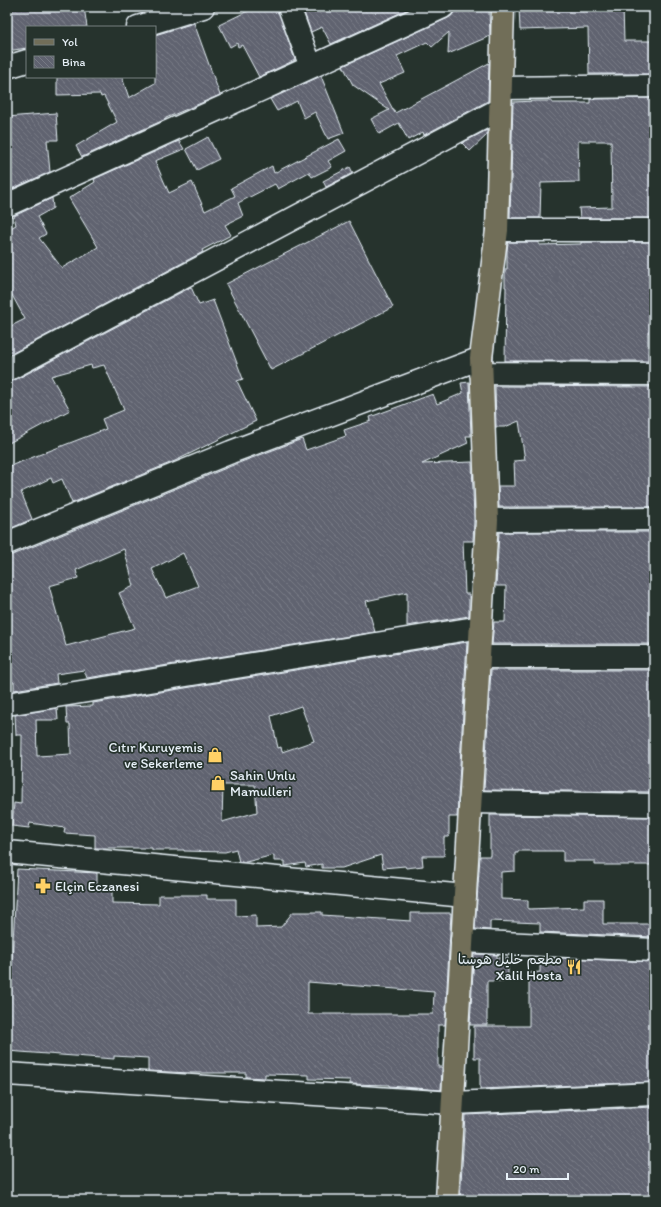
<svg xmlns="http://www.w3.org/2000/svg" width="661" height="1207" viewBox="0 0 661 1207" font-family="Itim,'Playpen Sans Arabic',sans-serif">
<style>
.building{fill:url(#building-back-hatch);stroke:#e8f1f8;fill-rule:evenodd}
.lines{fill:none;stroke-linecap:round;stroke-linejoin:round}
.minor-casing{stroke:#e8f1f8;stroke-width:25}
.major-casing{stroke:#e8f1f8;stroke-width:25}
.minor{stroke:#26332d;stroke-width:22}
.major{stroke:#716e59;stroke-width:22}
.labels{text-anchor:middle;stroke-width:3.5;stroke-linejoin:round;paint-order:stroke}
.poi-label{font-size:14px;fill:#e8f1f8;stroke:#26332d;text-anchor:end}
</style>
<defs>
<pattern id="building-back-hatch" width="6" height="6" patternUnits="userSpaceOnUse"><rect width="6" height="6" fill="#606370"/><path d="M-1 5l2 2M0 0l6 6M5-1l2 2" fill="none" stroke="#777a85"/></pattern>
</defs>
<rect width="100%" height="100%" fill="#26332d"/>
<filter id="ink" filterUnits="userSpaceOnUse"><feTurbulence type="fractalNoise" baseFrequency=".025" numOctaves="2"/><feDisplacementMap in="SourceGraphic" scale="8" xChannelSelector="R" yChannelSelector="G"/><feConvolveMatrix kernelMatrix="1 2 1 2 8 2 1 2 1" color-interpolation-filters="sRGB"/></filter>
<g filter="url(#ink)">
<path class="building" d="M30,7h54l3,20h-60v21l-20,3v-41z
M256,7h21l18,53 -36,17 -17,-32 -4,2 -1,-4 -7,4 -11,-22z
M302,7h111l-82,37 -9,-17 -11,5z
M519,7h104l1,34h30v33h-65l-1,-46 -68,2z
M489,10l1,26 -42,18 1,-22 -17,15 -5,-5 -30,14 8,17 -26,11 16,29 94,-50 -1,38 -64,34 -1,-3 -15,8 -9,-17 -20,11 -8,-15 18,-9 -36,-25 -10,-19 105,-48 6,-6z
M194,23l26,72 -54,23v1l-84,38 -6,-11 41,-24 -13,-26 -3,1 -1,-3 -43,1v-18h65l7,21 26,-15v-48z
M321,76l23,57 -16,6 -13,-27 -11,6 -7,-17 -20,10 -7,-12z
M654,98v38h-2l2,82h-74l-1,-10 33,-1 -1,-66h-33l1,41 -38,1 -1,35h-30l3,-116 23,-1h16v2h38v-4z
M56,113l2,27h-11l3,32 -41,18 -2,-10v-63z
M487,130v5l-17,16 -8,-8z
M208,137l11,22 -22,11 -11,-21z
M339,139l7,12 -18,10 4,6 -20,10 -3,-5 -31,17 -3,-5 -37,19 5,13 -18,9 6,10 -29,15 1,2 -194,103 -2,-4v-23l18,-9 -18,-33v-56l9,-5 -2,-9 38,-18 1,10 -16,9 9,17 -7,4 23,30 36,-21 -29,-49 26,-16 -1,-3 85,-38 5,8 -29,12 14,32 23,-11 13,29 30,-15 -4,-8 41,-22 2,7z
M350,167l3,6 -27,14 -3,-6z
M349,221l44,86 -122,63 -45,-86z
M508,242h31v3l42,-1v-2h73v69h-3l1,21h-4v29h-143l1,-74h-1v-18h2v-18z
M191,287l8,18 14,-5 30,79 -6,2 19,40 -81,40 -103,42 -10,-24 -9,4 -2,-5 -30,14 11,27 -25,11v-70l3,6 96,-37 -4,-10 22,-9 -20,-45 -12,3 -1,-3 -40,11 19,34 -63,34v-62l6,-1z
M469,382l2,54h-5l2,7 -46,21 50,-2 2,58 -1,21h-10l2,53h4v22l-62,10v-34l-41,9 9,31 -288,46 -3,-8 -28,4 1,9 -43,7v-8h-4l-3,-15v-112h5l224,-91 66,-25 4,11 40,-14 -2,-6 27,-9 -1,-4 63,-23 4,10 26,-11 -2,-10zM124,549l10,37 -15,7 16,35 -69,18 -17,-60 29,-8 -2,-8zM183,553l15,33 -32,12 -14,-29z
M495,386l159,1v120h-155l-1,-21h17l-1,-25 11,-1 -6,-39 -14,6h-9z
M499,532h155v112h-162l2,-22h11l1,-36h-10z
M467,642l-10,175h-8v20h-5v19h-22l1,10 -17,2 -1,-2 -22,2 -2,-13 -39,13h-20v-4l-16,3 -1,-4 -20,3v-5h-11v-6l-28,7h-7l-3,-13 -11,3 -41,-1v-1h-32v-2h-57v-13l-31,-2 1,-5 -35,-5 -1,5 -17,-2 2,-23 7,1 1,-69h-6l-1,-20 42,-7 1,12h-22l1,36 34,-2 -1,-30h-3l-1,-17 27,-1v-3zM301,706l13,35 -32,11 -1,-5 -3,1 -7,-32zM223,785h32l2,27 -35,10z
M491,670h163v30h-1l1,92 -170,-2z
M490,815l164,2 -1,48h-58v-4h-32v-10h-45v2h-3v18l-14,1v27l27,1v9l56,-2v-8h19v25h51v13l-114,-5v-9l-50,-2v9l-15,-1 5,-73h10z
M17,869l80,4v16h15v14l47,1v-9h48v4h29v17l20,-1v13l25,-1 12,-15h29v3l89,6v-8h40l-6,112h-7v42h4l-1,23 -52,-4v-1l-39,-1v-4l-41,-1v-4l-44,-1v4l-19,-1v-4h-55l-43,-2v-13l-34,-2v3l-107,-8zM308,982l126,10 -1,22h-125z
M474,954l23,1v3h11v23h-21v44h-17z
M540,957l114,5v120l-174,7v-31h-6v-32h55v-53l11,-1z
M654,1107v93h-194l5,-85z"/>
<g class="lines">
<g class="minor-casing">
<path id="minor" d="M289,7l22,60
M138,27l65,-20
M7,67l20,-6
M501,88l153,-2
M7,205l436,-198
M497,230h157
M7,370l493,-261
M481,373l173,1
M487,520l167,-1
M7,543l224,-91 250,-94
M479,657h175
M7,704l474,-77
M470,802l184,3
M7,852l458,44
M462,941l192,9
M7,1074l446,29 201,-9"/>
</g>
<g class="major-casing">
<path id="major" d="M447,1200l40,-680 -6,-162 16,-128 6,-223"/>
</g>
<use href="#minor" class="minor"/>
<use href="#major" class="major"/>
</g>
</g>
<defs>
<g id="shop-bare" transform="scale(1.2)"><path d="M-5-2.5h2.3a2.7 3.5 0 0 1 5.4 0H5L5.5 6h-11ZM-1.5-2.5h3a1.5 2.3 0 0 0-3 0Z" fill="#ffd166" stroke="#26332d" stroke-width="2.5" paint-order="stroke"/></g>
<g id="pharmacy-bare" transform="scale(1.2)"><path d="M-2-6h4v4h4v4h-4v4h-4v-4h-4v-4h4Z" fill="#ffd166" stroke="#26332d" stroke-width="2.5" paint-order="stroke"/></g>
<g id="restaurant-bare" transform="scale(1.2)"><path d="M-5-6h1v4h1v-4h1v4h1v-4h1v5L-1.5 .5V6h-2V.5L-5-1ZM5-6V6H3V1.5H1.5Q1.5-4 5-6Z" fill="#ffd166" stroke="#26332d" stroke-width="2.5" paint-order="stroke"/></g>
</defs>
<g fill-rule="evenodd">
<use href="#shop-bare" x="215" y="755"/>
<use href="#shop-bare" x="218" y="783"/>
<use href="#pharmacy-bare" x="43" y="886"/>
<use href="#restaurant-bare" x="574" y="967"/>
</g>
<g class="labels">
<g class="poi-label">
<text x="203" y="752">Cıtır Kuruyemis<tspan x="203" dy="16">ve Sekerleme</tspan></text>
<text x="230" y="780" text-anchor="start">Sahin Unlu<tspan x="230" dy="16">Mamulleri</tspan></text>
<text x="55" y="891" text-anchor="start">Elçin Eczanesi</text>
<text x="562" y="964">مطعم خليل هوستا<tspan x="562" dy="16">Xalil Hosta</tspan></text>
</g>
</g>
<rect width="661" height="1207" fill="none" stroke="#26332d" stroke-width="24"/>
<rect x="12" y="12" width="637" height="1183" fill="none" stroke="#e8f1f8" stroke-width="1.5" filter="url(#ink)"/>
<rect x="26" y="26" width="130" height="52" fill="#26332d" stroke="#747f7e"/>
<rect x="34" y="39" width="20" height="6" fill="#716e59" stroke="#747f7e"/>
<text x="62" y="46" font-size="12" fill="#e8f1f8">Yol</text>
<rect x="34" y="56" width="20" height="12" fill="url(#building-back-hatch)" stroke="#747f7e"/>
<text x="62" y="66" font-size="12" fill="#e8f1f8">Bina</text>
<path d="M507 1173v6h61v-6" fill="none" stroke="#e8f1f8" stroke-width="2"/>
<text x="513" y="1173" font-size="12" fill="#e8f1f8" stroke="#26332d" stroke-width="3" paint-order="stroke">20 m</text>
</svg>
